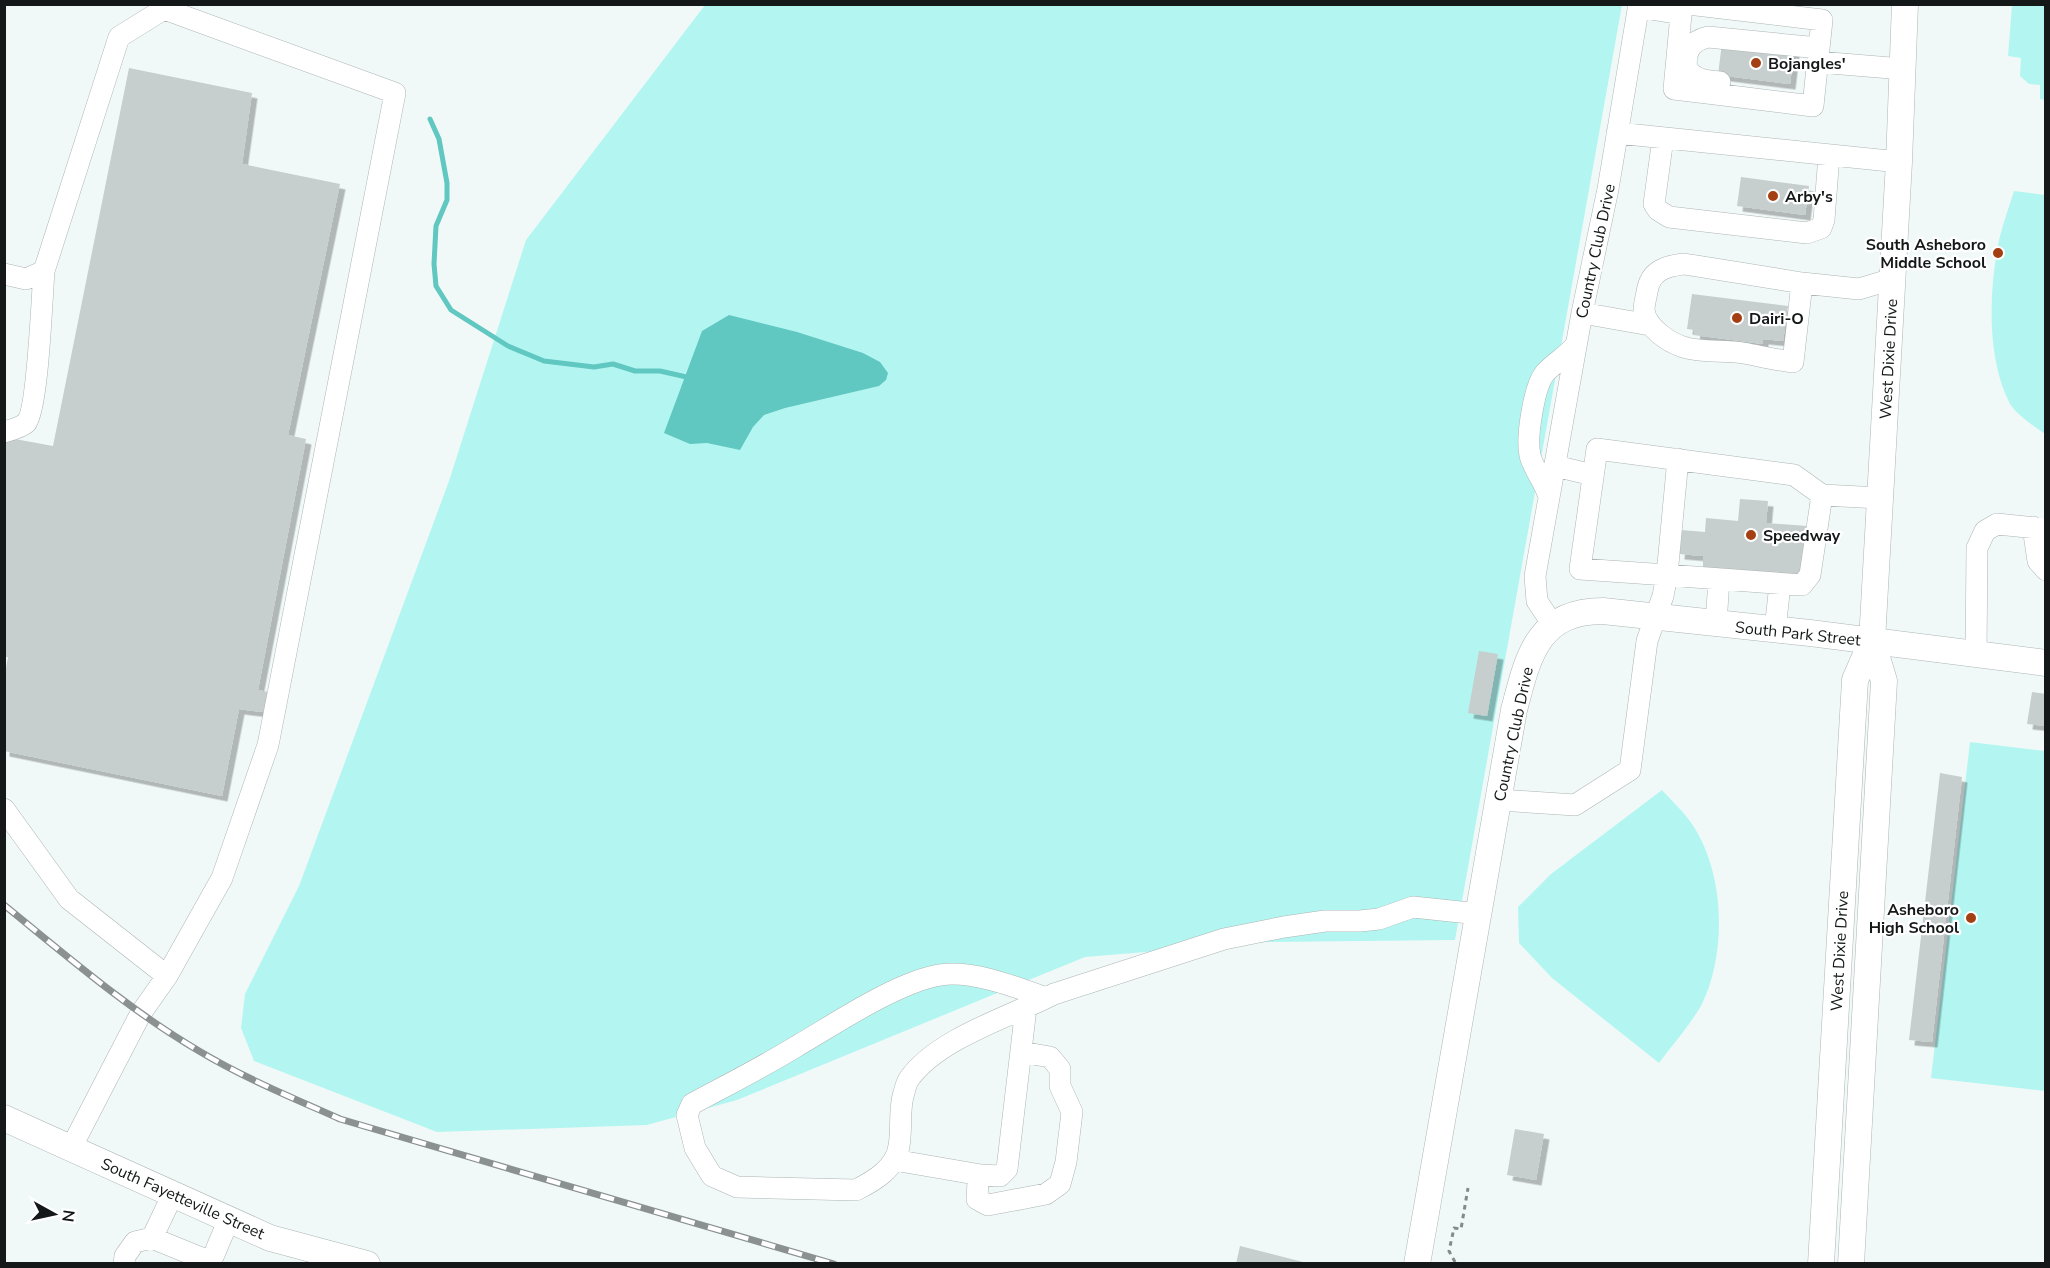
<svg xmlns="http://www.w3.org/2000/svg" width="2050" height="1268" viewBox="0 0 2050 1268" font-family="'Nunito Sans',sans-serif">
<style>
.green{fill:#b3f6f1}
.water{fill:#60c7c1}
.lines{fill:none;stroke-linecap:round;stroke-linejoin:round}
.stream{stroke:#60c7c1;stroke-width:5}
.building{fill:#c6cece;filter:url(#shadow)}
.minor-casing{stroke:#acb5b4;stroke-width:22}
.major-casing{stroke:#acb5b4;stroke-width:27}
.path{stroke:#848989;stroke-width:3;stroke-dasharray:4.5 4.5;stroke-linecap:butt}
.minor{stroke:#fff;stroke-width:21}
.major{stroke:#fff;stroke-width:26}
.rail-casing{stroke:#8b9191;stroke-width:7}
.rail{stroke:#fff;stroke-width:4.5;stroke-dasharray:14;stroke-linecap:butt}
.poi-dot{fill:#a43f14;stroke:#fff;stroke-width:2}
.labels{text-anchor:middle;stroke-width:4.5;stroke-linejoin:round;paint-order:stroke}
.poi-label{font-size:16px;font-weight:bold;fill:#151818;stroke:#fff;text-anchor:start}
.street-label{font-size:16px;fill:#151818;stroke:#fff}
</style>
<defs>
<filter id="shadow"><feDropShadow dx="5.5" dy="5.5" stdDeviation="0" flood-color="#0004"/></filter>
</defs>
<rect width="100%" height="100%" fill="#f1f9f8"/>
<path class="green" d="M705,5h917l-167,935 -188,2 -182,15 -348,143 -90,25 -210,7 -183,-71 -13,-33 4,-34 54,-108 150,-405 77,-241z
M2012,5h33v95l-5,-1v-14l-11,-1 -9,-8 1,-18 -13,-2z
M2014,191l31,4v239c-10,-7 -28,-19 -35,-30 -24,-46 -21,-115 -11,-164 4,-17 10,-33 15,-49z
M1970,742l75,9v340l-114,-13z
M1662,790c10,11 22,22 30,34 33,49 35,128 10,180 -9,17 -31,43 -43,59l-107,-85 -33,-35 -1,-36 33,-33z"/>
<path class="water" d="M729,315l68,17 66,21 17,9 8,11 -2,7 -7,6 -94,22 -21,7 -11,12 -13,23 -33,-7 -17,1 -26,-11 38,-102z"/>
<g class="lines">
<path class="stream" d="M430,119l9,20 8,44v17l-11,26 -2,38 2,22 15,24 57,36 36,15 50,6 19,-3 22,7h25l31,7"/>
</g>
<path class="building" d="M1722,43l72,8 -4,33 -72,-9z
M129,68l123,25 -10,71 98,20 -52,251 18,4 -48,251 10,2 -5,20 -24,-3 -17,87 -218,-45v-72l4,-22h-4v-220l49,9z
M1741,177l68,9 -4,29 -68,-9z
M1692,294l96,12 -5,35 -20,-2v5l-69,-9 1,-5 -8,-1z
M1740,499l28,2 -2,22 41,3 -4,48 -100,-7v-11l-24,-2 2,-24 24,2 1,-14 32,3z
M1479,651l19,3 -11,62 -19,-3z
M2032,692l14,2v32l-19,-2z
M1940,773l22,4 -30,265 -23,-2z
M1515,1129l29,5 -8,46 -29,-5z
M1240,1246l67,17v1h-71z"/>
<g class="lines">
<g class="minor-casing">
<path id="minor" d="M1682,4l-8,85 139,17 9,-86 -134,-16
M1638,7l43,7
M1818,62l85,7
M1720,82c-13,-1 -25,-2 -33,-13 -3,-17 4,-28 21,-32l111,11
M1617,133l282,29
M1663,138l-9,66 4,6 11,7 138,16 14,-5 3,-8 5,-65
M4,274l22,5 18,-8 75,-234 45,-28
M1802,283l-9,79c-17,-2 -33,-6 -50,-9 -19,-3 -41,0 -60,-6 -15,-5 -37,-20 -39,-37 0,-5 2,-13 3,-18 3,-21 18,-26 37,-28l118,19 57,6 33,-10
M1582,313l68,12
M4,432c7,-2 16,-4 22,-9 12,-13 16,-128 18,-152
M1678,459l-11,116 135,10 8,-10 12,-80
M1555,466l38,9
M1549,497c-4,-15 -17,-30 -19,-42 -4,-17 4,-69 15,-82 9,-10 22,-17 31,-28
M2033,527l5,34 8,9
M1716,624l3,-45
M1553,625l-16,-24 -2,-25 47,-263 26,-124 31,-185
M1775,630l5,-46
M1976,655l1,-107 8,-17 12,-7 49,5
M1499,800l76,5 55,-35 17,-129 16,-45 4,-21 -87,-6 17,-120 197,26 28,20 58,3
M4,809l65,90 98,77 55,-98 46,-133 127,-652 -231,-84 -3,-5
M1046,998c-30,-11 -73,-28 -106,-23 -43,7 -105,49 -143,71 -34,21 -70,39 -105,58l-5,11 8,33 17,28 25,11 119,3c18,-9 40,-22 43,-44 3,-17 0,-34 4,-50 2,-6 3,-13 6,-17 29,-41 101,-62 145,-85l170,-55 60,-12 41,-6h35l19,-2 34,-12 66,7
M1021,1052l29,5 10,12v17l12,26 -6,50 -6,22 -14,10 -58,11 -11,-6 1,-18 3,-6 19,1 7,-7 19,-161
M71,1148l70,-135 26,-37
M894,1160l87,15
M173,1194l-21,44 59,24
M124,1264l1,-8 10,-14 17,-4
M210,1264l19,-45"/>
</g>
<g class="major-casing">
<path id="major" d="M4,1118l266,120 97,26
M1417,1264l97,-554c14,-53 23,-99 89,-99l207,22 236,30
M1821,1264l34,-584 17,-39 27,-479 6,-158
M1851,1264l33,-583 -12,-40"/>
</g>
<path class="path" d="M1455,1262l-6,-11 5,-23 7,1 7,-41"/>
<use href="#minor" class="minor"/>
<use href="#major" class="major"/>
<g class="rail-casing">
<path id="rail" d="M4,905c63,51 125,105 195,146 45,27 94,47 141,68l494,145"/>
</g>
<use href="#rail" class="rail"/>
</g>
<g class="poi-dot">
<circle cx="1756" cy="63" r="6"/>
<circle cx="1773" cy="196" r="6"/>
<circle cx="1998" cy="253" r="6"/>
<circle cx="1737" cy="318" r="6"/>
<circle cx="1751" cy="535" r="6"/>
<circle cx="1971" cy="918" r="6"/>
</g>
<g class="labels">
<g class="poi-label">
<text x="1768" y="69">Bojangles'</text>
<text x="1785" y="202">Arby's</text>
<text x="1986" y="250" text-anchor="end">South Asheboro<tspan x="1986" dy="18">Middle School</tspan></text>
<text x="1749" y="324">Dairi-O</text>
<text x="1763" y="541">Speedway</text>
<text x="1959" y="915" text-anchor="end">Asheboro<tspan x="1959" dy="18">High School</tspan></text>
</g>
<g class="street-label">
<text transform="translate(1595 251) rotate(-78)" y="6">Country Club Drive</text>
<text transform="translate(1888 359) rotate(-87)" y="6">West Dixie Drive</text>
<text transform="translate(1798 633) rotate(6)" y="6">South Park Street</text>
<text transform="translate(1513 734) rotate(-78)" y="6">Country Club Drive</text>
<text transform="translate(1839 951) rotate(-87)" y="6">West Dixie Drive</text>
<text transform="translate(183 1198) rotate(24)" y="6">South Fayetteville Street</text>
</g>
</g>
<rect width="2050" height="1268" fill="none" stroke="#151818" stroke-width="12"/>
<g transform="translate(54 1214) rotate(98)" stroke="#ffffff" stroke-width="4.5" paint-order="stroke">
<path d="M0-4.5L10 22L0 15L-10 22Z" fill="#151818"/>
<text y="-9" font-size="16" font-weight="bold" text-anchor="middle" fill="#151818">N</text>
</g>
</svg>
